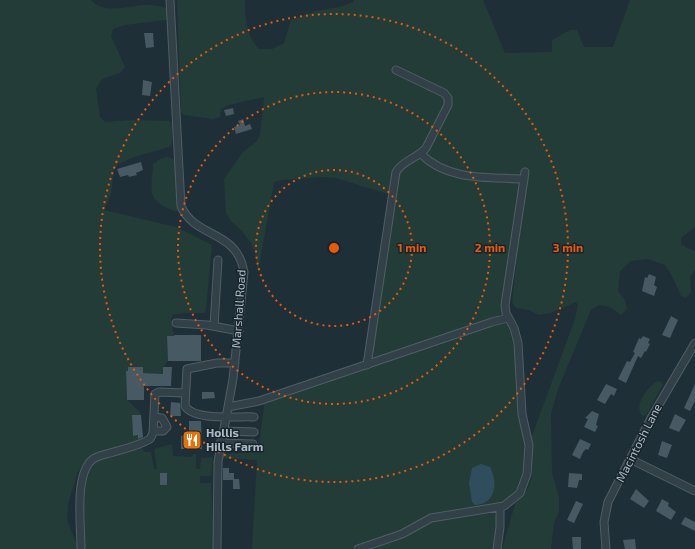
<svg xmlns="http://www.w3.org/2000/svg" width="695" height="549" viewBox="0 0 695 549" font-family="'Exo 2',sans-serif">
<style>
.green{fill:#243c38}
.water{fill:#304d5d}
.building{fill:#475963}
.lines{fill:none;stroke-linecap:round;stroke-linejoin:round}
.minor-casing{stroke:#505e66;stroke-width:9}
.minor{stroke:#324048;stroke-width:7}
.ring{fill:none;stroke:#e8590c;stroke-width:2;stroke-dasharray:2 4}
.labels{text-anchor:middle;stroke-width:3;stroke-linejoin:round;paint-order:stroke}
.street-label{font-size:12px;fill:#acbbc5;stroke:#18252c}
.poi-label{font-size:12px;font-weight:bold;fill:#acbbc5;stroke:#18252c;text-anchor:start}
.centre{fill:#e8590c;stroke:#18252c;stroke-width:2}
.ring-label{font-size:12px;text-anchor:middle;font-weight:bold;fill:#e8590c;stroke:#18252c;stroke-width:3;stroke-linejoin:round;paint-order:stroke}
</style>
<rect width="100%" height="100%" fill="#1f2f37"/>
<path class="green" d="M0,0h91c13,15 36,6 54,5 7,-1 15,2 22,3l2,9 -3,3 -41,5 -12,4 -2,7 14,31 -5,6 -18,6 -6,9 4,29 5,5 26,-2 39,1 3,4 -1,19 -3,3 -35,10 -16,7 -4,6 -3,24 -7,16 72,17 36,18 -6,65 -2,3h-21l-10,2 -2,4 3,17h-7l1,25 -5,6v7l-20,-1 -1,-6h-14v4h-2l1,29 13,12 1,3 -9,1 1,20 5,-1v5h5l-52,17 -8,7 -6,10 -9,30 -1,16 11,28 7,-75 11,-13 46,-14 2,6h7l3,17h3l-3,-20 18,-5 1,12 19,1 1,-3h3v15h4l1,-11 12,-1 -2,19h-11v7h11l3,66h-214z
M177,0h68c0,18 1,36 14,49h13l12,-6 7,-23 24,-9 25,-4 13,-5 1,-2h129l22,53 47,-1v-12l18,-10h7l7,17h29l17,-47h65v227l-14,11v7l14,6v19l-5,6 1,16 -5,6 -5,-2 -9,-20 -7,-11 -17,-6 -17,2 -11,10 -2,20 7,9 2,9 -6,6 -11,-8 -11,-2 -8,5 -33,79 -7,25 1,59 7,24v15l-5,11 -3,26h-49l13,-45 12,-14 5,-13v-41l43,-117 3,-14 -2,-3 -25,11 -12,2 -10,-5 -13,-2 -4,-5 8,-82 9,-47 -4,-2 -4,3 -19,136 -3,6 -131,46 23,-168 -55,-17 -15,-1 -39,3 -8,2 -16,90 -3,-19 -4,-10 -10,-13 -10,-9 -5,-8 -2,-34 19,-27 13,-10 4,-7 4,-38 -35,8 -8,4 -1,8 -7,2 -29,-4 -3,-3z
M167,157l7,2c3,17 1,35 4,53 -32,-11 -27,-19 -25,-48l7,-5z
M498,323h6l4,2 9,34 8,88v24l-7,20 -17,13 -75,12 -23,15 -52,18h-99l5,-89 -35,-2 1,-4 35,-2 6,-45 -2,-7z
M657,381l5,1 1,3 -17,30 -4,1c-9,-12 6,-28 15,-35z
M493,511l5,9 -5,29h-128l66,-29z"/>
<path class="water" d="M481,464l9,3c8,15 6,37 -15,38l-3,-3 -3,-19 3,-15z"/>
<path class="building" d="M144,33h9l1,14 -8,1z
M143,80l9,2 -2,14 -8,-1z
M233,108l1,6 -8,2 -2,-6z
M243,119l2,7 5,-2 2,5 -16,5 -2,-7 6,-2 -2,-4z
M141,162l2,8 -7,3 1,2 -8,2 -1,-2 -8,2 -3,-8z
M649,274l7,3 -2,8 3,2 -3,9 -12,-5 3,-14 2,1z
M671,316l7,4 -8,18 -8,-3z
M174,335h27v26h-33l-1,-25h7z
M643,336l7,3 -2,4 2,1 -4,8 -1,-1 -4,7 -3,-2 -12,27 -8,-4 9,-18 3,1 5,-9 -2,-1 6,-14 2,1z
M128,367h15v6l20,1v-7h9l-1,19h-27v14h-17l-1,-29h2z
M606,384l11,5 -3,7 -3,-2 -6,10 -8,-4z
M695,384v17l-5,10 -6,-3z
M202,392h12l1,6 -13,1z
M171,402l9,1 1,13h-11z
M592,411l7,3 -3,11 2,1 -3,6 -11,-5 4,-8 -3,-1z
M675,414l11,6 -7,12 -10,-4z
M132,415h9l2,22 -5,2v-4l-5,1z
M189,421h12l1,28h-21v-13h8z
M580,439l11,5 -3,6 -2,-1 -3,3 -3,7 -8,-4z
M662,441l10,4 -5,13 -9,-3z
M223,468h6v5h5v6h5l1,10h-7v-9h-10z
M160,473h7v12h-7z
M569,473l13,1v6h-3l-2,8 -9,-1z
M636,489l13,12 -5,7 -14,-9z
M662,499l7,4 -1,3 8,6 -5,8 -15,-9z
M576,501l7,3 -9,19 -7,-3z
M685,517l10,5v9l-14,-7z
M572,537h9v12h-8z
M635,539l1,10h-11l-2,-9z"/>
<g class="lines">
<g class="minor-casing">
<path id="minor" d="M170,0l11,206c14,33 56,23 63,66l-11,107 -15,83 -1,87
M421,154c27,27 67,23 103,25
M176,323l31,2 32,6
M214,326l4,-66
M235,363h-18l-30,6 -2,37c9,15 52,10 69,11
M367,365l29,-193c7,-12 22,-14 30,-24l22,-43v-7l-4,-5 -48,-23
M228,407l31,-6 233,-79 16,-4
M153,431h10l4,-4 -5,-9 -8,-1
M223,431l31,1
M220,443l33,1
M630,459l65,32
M81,547c0,-22 -8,-81 16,-90 17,-6 38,-9 53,-18l3,-6 2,-39 4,-2 25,1
M358,549l44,-15 29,-16 73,-12 16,-13 7,-19 2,-29 -7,-31 -4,-71 -4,-15 -8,-15 -1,-8 20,-133
M497,549l3,-22v-20
M606,549l-2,-27 4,-20 43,-84 44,-75"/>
</g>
<use href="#minor" class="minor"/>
</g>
<g class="ring">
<circle cx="334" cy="248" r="78"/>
<circle cx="334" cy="248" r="156"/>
<circle cx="334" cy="248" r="234"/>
</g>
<defs>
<g id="restaurant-square" transform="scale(1)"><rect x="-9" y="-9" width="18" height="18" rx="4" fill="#e8710a" stroke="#18252c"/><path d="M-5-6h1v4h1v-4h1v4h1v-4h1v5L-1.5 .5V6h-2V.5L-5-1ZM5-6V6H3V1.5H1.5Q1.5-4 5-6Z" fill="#fff"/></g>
</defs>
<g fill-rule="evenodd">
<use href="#restaurant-square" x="192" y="440"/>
</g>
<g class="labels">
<g class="street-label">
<text transform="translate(239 309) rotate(-86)" y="4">Marshall Road</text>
<text transform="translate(639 443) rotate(-63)" y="4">Macintosh Lane</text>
</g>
<g class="poi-label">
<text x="206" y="437">Hollis<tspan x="206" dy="14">Hills Farm</tspan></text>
</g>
</g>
<circle cx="334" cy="248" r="6" class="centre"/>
<g class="ring-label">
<text x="412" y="252">1 min</text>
<text x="490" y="252">2 min</text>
<text x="568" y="252">3 min</text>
</g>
</svg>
